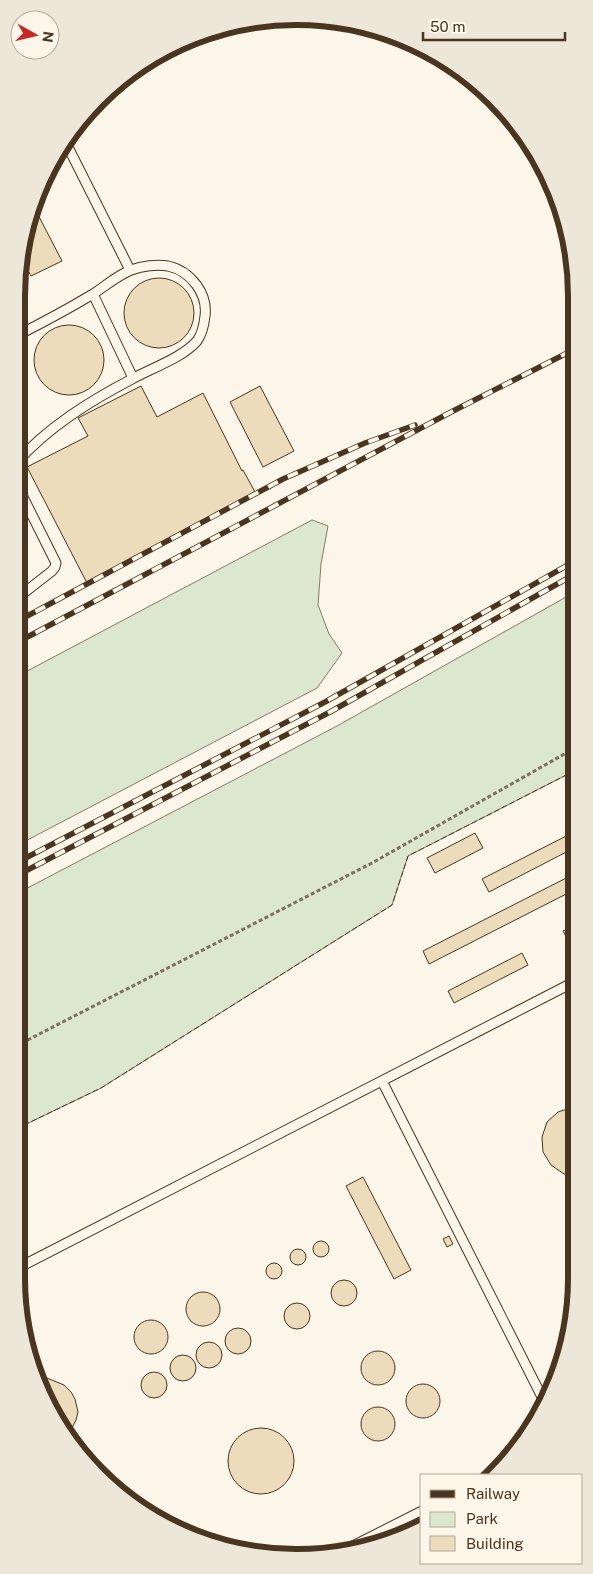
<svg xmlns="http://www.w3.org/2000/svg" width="593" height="1574" viewBox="0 0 593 1574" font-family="'Public Sans',sans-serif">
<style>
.green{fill:#dce7d0;stroke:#887966}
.building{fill:#ecdcbc;stroke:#4a3520}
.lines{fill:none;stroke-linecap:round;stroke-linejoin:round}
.lane-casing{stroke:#4a3520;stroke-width:11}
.path{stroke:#7f6f5c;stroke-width:3;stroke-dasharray:4 2.5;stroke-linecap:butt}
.lane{stroke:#fbf6e9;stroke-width:9}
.rail-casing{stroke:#4a3520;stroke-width:5.5}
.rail{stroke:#fbf6e9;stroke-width:4;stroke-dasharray:11;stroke-linecap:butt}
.fence{stroke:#4a3520;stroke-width:1;stroke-dasharray:6 2.5;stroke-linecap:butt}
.rim{fill:none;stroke:#4a3520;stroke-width:6}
</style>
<rect width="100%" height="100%" fill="#fbf6e9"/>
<path class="green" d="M312,520l16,6 -7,38 -3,41 11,29 13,19 -25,35 -301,158v-169z
M575,592l1,178 -168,86 -16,49 -291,183 -85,41v-235l321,-168z"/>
<path class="building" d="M34,207l28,54 -31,15 -10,-18 5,-34z
M124 313a35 35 0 1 1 70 0a35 35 0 1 1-70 0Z
M34 360a35 35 0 1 1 70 0a35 35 0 1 1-70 0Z
M141,386l16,31 46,-24 39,78 1,-1 12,22 -168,91 -60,-116 61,-31 -10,-18z
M260,386l34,65 -31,16 -33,-65z
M576,831v16l-87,45 -7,-13z
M475,833l8,15 -48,25 -8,-15z
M576,873v16l-147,75 -6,-13z
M576,925v16l-6,3 -7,-13z
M522,953l6,12 -74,38 -6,-12z
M573,1107h3l1,68 -13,-1 -13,-9 -8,-13 -1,-15 5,-15 11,-10z
M363,1177l48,93 -17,9 -48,-93z
M449,1236l4,8 -6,3 -4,-8z
M313 1249a8 8 0 1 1 16 0a8 8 0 1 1-16 0Z
M290 1257a8 8 0 1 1 16 0a8 8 0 1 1-16 0Z
M266 1271a8 8 0 1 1 16 0a8 8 0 1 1-16 0Z
M331 1293a13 13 0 1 1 26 0a13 13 0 1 1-26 0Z
M186 1309a17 17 0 1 1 34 0a17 17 0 1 1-34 0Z
M284 1316a13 13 0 1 1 26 0a13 13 0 1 1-26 0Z
M134 1337a17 17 0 1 1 34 0a17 17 0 1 1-34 0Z
M225 1341a13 13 0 1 1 26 0a13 13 0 1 1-26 0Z
M196 1355a13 13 0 1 1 26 0a13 13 0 1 1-26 0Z
M361 1368a17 17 0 1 1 34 0a17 17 0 1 1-34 0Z
M170 1368a13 13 0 1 1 26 0a13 13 0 1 1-26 0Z
M141 1385a13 13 0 1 1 26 0a13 13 0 1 1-26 0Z
M47,1378l17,7 7,7 4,7 3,13 -2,8 -7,14 -31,-55z
M406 1401a17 17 0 1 1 34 0a17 17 0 1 1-34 0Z
M361 1424a17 17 0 1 1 34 0a17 17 0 1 1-34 0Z
M228 1461a33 33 0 1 1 66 0a33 33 0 1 1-66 0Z"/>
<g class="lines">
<g class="lane-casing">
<path id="lane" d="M66,143l64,127
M93,294l40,84
M16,336c26,-13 52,-27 77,-42 11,-7 25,-19 38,-24 11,-4 26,-6 37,-4 23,5 40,28 37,50 -1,9 -3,18 -8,25 -15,17 -45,27 -65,38 -42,22 -84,48 -116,84
M16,483l40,80 -1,4 -3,4 -27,21
M382,1081l161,318
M16,1269l560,-288
M339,1553l83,-42"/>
</g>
<path class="path" d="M16,1046l356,-183 203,-115"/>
<use href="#lane" class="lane"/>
<g class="rail-casing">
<path id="rail" d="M16,622l267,-143 82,-36 50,-18
M16,643l437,-232 122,-62
M16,863l309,-161 250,-141
M16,876l314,-164 245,-138"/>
</g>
<use href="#rail" class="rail"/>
<path class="fence" d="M16,1129l85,-41 291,-183 16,-49 168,-86"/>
</g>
<path d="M0 0H593V1574H0ZM296 25H297A271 271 0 0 1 568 296V1278A271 271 0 0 1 297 1549H296A271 271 0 0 1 25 1278V296A271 271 0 0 1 296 25Z" fill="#ede7d9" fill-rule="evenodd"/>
<path class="rim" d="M296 25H297A271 271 0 0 1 568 296V1278A271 271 0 0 1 297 1549H296A271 271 0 0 1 25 1278V296A271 271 0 0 1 296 25Z"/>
<rect x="420" y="1474" width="162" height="90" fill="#fbf6e9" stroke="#b4a999"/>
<rect x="430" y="1490" width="25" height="8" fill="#4a3520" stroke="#b4a999"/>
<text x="466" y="1499" font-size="15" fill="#4a3520">Railway</text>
<rect x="430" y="1512" width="25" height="15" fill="#dce7d0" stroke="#b4a999"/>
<text x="466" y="1524" font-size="15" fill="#4a3520">Park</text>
<rect x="430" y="1536" width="25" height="15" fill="#ecdcbc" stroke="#b4a999"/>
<text x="466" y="1549" font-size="15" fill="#4a3520">Building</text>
<g transform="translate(35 35) rotate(98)"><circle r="24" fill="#fbf6e9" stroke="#b4a999"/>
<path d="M0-4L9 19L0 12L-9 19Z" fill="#c62828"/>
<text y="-8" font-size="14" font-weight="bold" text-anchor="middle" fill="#4a3520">N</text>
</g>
<path d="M423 32v8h142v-8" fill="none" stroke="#4a3520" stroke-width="2.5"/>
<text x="430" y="32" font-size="15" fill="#4a3520" stroke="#fbf6e9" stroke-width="4" paint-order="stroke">50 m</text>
</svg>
